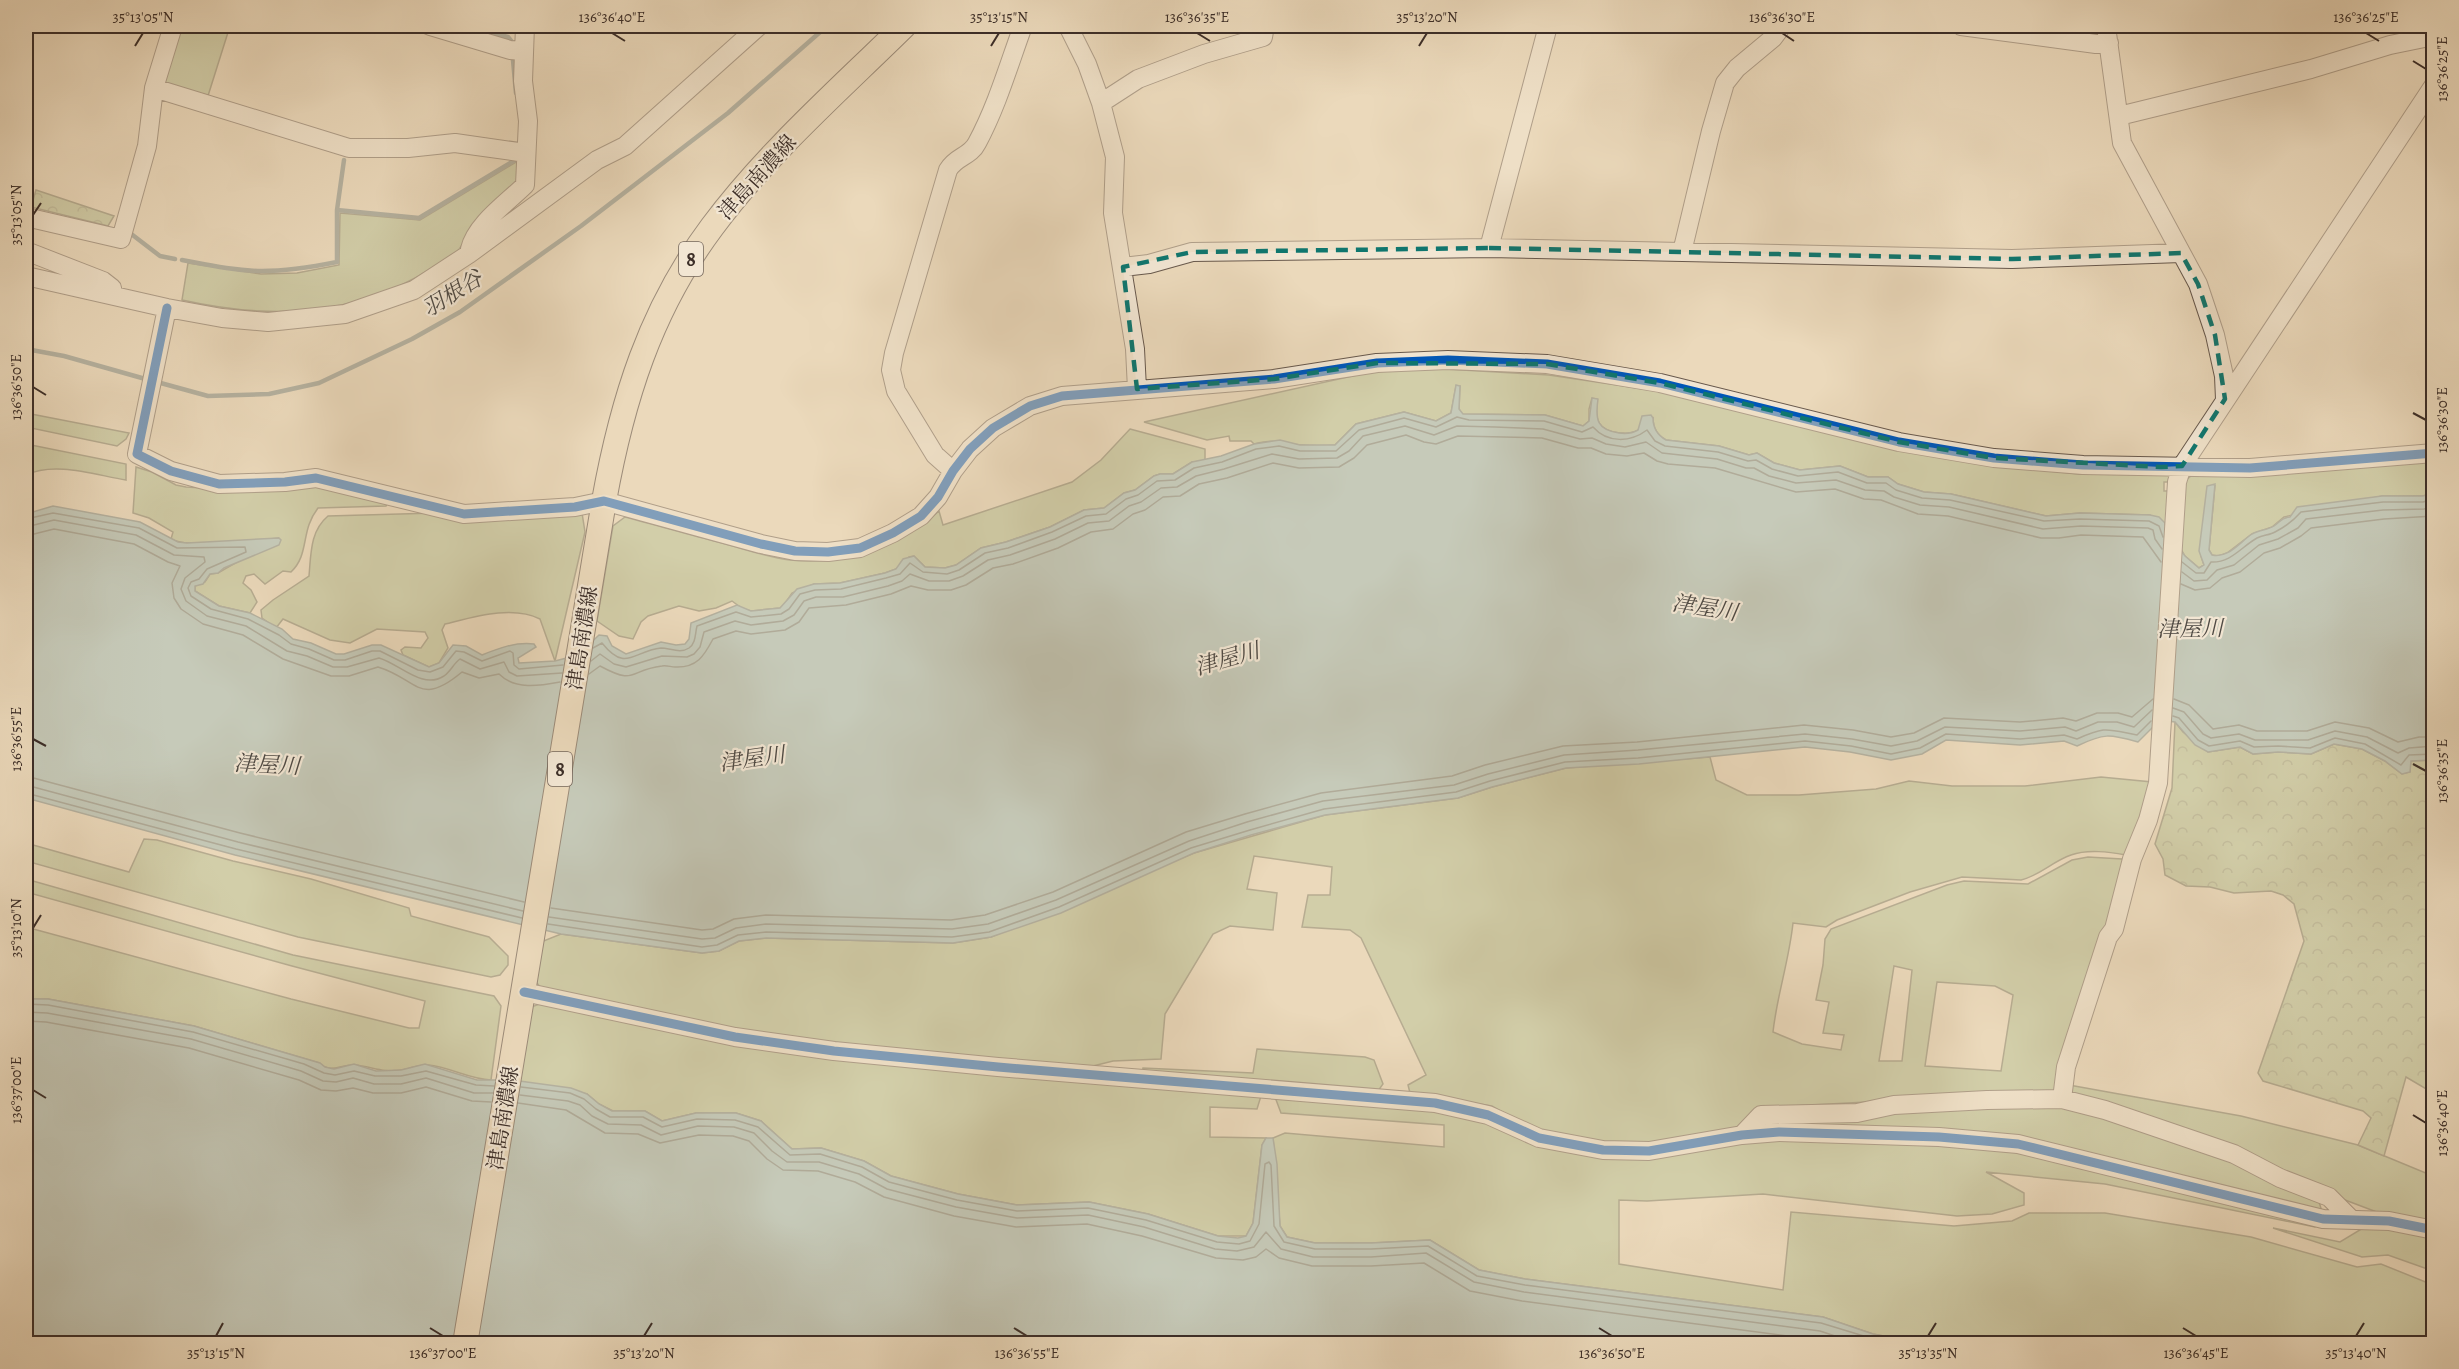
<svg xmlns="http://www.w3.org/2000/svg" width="2459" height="1369" viewBox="0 0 2459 1369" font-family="Alegreya,'Noto Serif JP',serif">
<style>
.green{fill:#b4c093;stroke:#78775e;stroke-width:1.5;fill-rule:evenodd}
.forest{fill:url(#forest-crowns);stroke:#78775e;stroke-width:1.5}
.water{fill:#99b9b6;stroke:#74817d;stroke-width:1.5}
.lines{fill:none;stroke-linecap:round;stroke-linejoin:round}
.shore{stroke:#6a746f;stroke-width:1.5}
.stream{stroke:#74817d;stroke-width:4.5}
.minor-casing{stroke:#68594d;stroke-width:20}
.major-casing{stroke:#3c2e28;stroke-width:26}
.minor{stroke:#f2e6d3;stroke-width:18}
.major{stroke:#ebd9bb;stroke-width:24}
.cycleway-casing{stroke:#f2e6d3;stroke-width:13}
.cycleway{stroke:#0057b8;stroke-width:9}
.marked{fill:none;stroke:#0f766e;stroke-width:4.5;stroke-dasharray:12 8;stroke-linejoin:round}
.ticks{fill:none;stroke:#3c2e28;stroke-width:2}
.labels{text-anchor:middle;stroke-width:4.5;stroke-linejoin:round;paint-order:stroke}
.shield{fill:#f2e6d3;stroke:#73655b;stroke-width:1.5}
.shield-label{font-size:20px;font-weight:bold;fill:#3c2e28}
.street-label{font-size:21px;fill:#3c2e28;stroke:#f2e6d3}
.water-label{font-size:22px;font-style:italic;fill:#4f4a44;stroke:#f2e6d3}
.neatline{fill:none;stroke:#3c2e28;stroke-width:2}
.ticks-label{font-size:15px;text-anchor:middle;fill:#3c2e28}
</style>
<defs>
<pattern id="forest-crowns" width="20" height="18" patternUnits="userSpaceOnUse" patternTransform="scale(1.5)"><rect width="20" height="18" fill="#b4c093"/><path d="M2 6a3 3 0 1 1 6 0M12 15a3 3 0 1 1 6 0" fill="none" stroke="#949c78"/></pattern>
</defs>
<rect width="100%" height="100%" fill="#ebd9bb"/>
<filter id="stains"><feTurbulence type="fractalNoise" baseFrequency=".00333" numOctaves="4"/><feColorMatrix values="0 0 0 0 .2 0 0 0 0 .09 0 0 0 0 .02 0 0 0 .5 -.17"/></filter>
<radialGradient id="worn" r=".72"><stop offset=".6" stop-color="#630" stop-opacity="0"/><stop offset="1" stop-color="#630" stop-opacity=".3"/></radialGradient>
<path class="green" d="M179,26h51l-23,73 -46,-17z
M516,162l5,1 -2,24c-15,14 -34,27 -47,44 -6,6 -10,16 -16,22 -7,7 -19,12 -27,17 -77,48 -162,49 -247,30l6,-37 73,11 36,-1 42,-8 1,-52 80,7z
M1445,369l104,6 108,16 333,74 89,9 95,1v7h-10v9h7l-4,42 -17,-18 -70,-2 -34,3 -95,-22 -27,-2 -26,-8 -10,-7h-20l-28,-11 -40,4 -26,-7 -17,-10 -8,2 -30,-9 -53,-6c-9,-5 -13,-12 -13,-22 -6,5 -12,12 -19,14 -5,2 -10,1 -14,1 -23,-3 -25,-13 -23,-34l-5,-1 -3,11v12l-6,5 -38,-11 -83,-1 -3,-5 1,-23h-4l-5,27 -15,8 -32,-9 -48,12 -21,21c-11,1 -23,1 -34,0 -22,-1 -22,-7 -47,-1l-3,-3h-21l-1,-5 -22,4 -63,-18 231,-51z
M26,413l103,20 -3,6 -9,7 -91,-19z
M1130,429l75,20v12l-13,1 -19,12h-13l-6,2 -19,14 -11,3 -20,15 -20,2 -34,17 -44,15 -25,6 -25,17 -11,3 -20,-1 -11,-11 -5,1 -13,12 -11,4 -45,10 -26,1 -22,9 -8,12 -4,3 -29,3 -8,-2 -11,-8 -16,7 -17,3 -20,-5 -31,10 -7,6 -8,17 -14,-3 -22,-15 16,-95 12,-9c31,8 62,17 93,25 24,6 48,15 72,18 54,6 109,-13 149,-49l4,14 129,-43 29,-22z
M26,444l100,20v16c-31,-5 -71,-19 -100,-5z
M2433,460v33l-10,3h-41l-98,21 -12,10 -20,7 -25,19 -9,3 -6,-1 -3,-5 6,-65 -14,71 3,9 -5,3 -14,-12 -4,-7 4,-68 13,-11z
M136,467l16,5 24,13 10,2 35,2 97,-3 70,16 -2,4 -68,2c-18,23 -8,46 -27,64l-8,-1 -18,13 -11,-10 -8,2 -3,7 8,7 6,12 -7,11 -31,-7 -24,-15v-5l10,-4 5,-8 8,-1 61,-35c-25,2 -87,12 -108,1l2,-7 -24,-14 -16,-5z
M436,513h146l3,19 -30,129 -15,-42c-28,-14 -66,-2 -95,5l-3,6 6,18 -9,15 -10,4 -26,-12 -2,-5 4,-3 16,1 7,-10 -3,-6 -48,-3 -27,14 -20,-3 -47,-21 -7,9 -14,-10 -1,-8 12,-10 36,-24c2,-22 1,-45 19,-60z
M1710,757l6,23 31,15h52l77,-6 33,-8 43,5h73l76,-9 51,5 -26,73c-17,-3 -38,-6 -55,0 -18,6 -32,21 -50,25l-59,-3 -52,15 -73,28 -11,7 -33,-4c-4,38 -16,72 -20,109l29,12 39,6 3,-15 -21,-2 6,-31 -13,-2 7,-35 2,-26 6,-10 116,-44 17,-4 64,3 44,-24 16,-3 34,2 5,5 -72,228 -280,15 -41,24 -85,14 -44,-1 -66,-11 -47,-27 -82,-13 -2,-8 18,-10 -65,-137 -11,-8 -48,-3 6,-32h22l2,-28 -78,-11 -7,33 30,4 -4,37 -43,-4 -17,8 -48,80 -4,45 -48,2 -24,6 -96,-7 -260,-29 -193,-44 -6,-8 2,-35 25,-10 141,19 17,-2 20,-10 27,-3 187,5 38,-6 203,-84 131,-38 133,-17 34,-11 74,-19zM1894,966l18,4 -10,91h-23zM1937,982l58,4 18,9 -12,76 -76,-5z
M144,839l13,1 76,21 78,18 98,29 2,8 78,21 19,19v9l-8,10 -9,2 -193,-40 -272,-76v-18l103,29z
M26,879l267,76 201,41 7,10 -10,74c-22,-1 -41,-13 -63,-15 -9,-1 -18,4 -27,5 -19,3 -30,-4 -47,-5 -13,-1 -23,9 -35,-2l-125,-37 -146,-27h-22v-72l265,72 118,29h10l6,-27 -133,-35 -266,-74z
M542,1003l128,27 591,66 -4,13 -47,-2v30l56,1 -4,7 -9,78 -7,13h-28l-70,-22 -59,-12 -72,3 -59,-11 -67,-18 -27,-15 -43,-13 -29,1 -31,-28 -25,-8h-40l-34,8 -17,-10h-32l-14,-7 -12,-10 -75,-14 14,-71z
M1257,1049l108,8 9,3 9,24 -5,7 -236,-18 1,-5 110,5z
M2069,1085l172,31 117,29 75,31v48l-51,-10 -309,-117z
M1275,1097l165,13 157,45 182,-17 237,12 301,75 -2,2 -210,-43 -119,-12 38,21v12l-32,9 -35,2 -194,-22 -116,7 -28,-1v64l164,26 8,-78 163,14 58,-5 17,-8h76l146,24 106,30 24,-3 52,21v58h-513l-47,-9 -50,-17 -298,-38 -46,-9 -49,-30 -59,3h-56l-28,-6 -7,-11 -7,-88 12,-5 159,14v-22l-163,-12z
M2062,1106c89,19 173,55 256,92l4,14 -303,-74 -255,-12 -2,-6 134,-10z
M2368,1225l65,10v36l-45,-16 -26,2 -89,-29 67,14z"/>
<path class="forest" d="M36,190l78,26 -6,10 -77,-19z
M2175,722l8,10 25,20 32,-5 13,7 25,-2 33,2 23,-10 28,5 23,12 17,13 8,-2v-11l23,-1v333l-27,-16 -22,79 -26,-11 13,-27 -8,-7 -100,-30 -5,-8 46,-132 -10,-37 -11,-9 -12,-4 -37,2 -24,-6 -24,-1 -21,-11 -2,-16 -8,-15 17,-56z"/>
<path class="water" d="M1456,385l4,1 -1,23 4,5 82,1 38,11 6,-5 3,-23 6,1c-3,21 -1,31 21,34 7,1 12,1 19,-3l4,-14 9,-1 2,3c0,10 4,17 13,22l53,6 30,9 8,-2 17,10 26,7 40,-4 28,11h20l10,7 26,8 27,2 95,22 34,-3 70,2 9,2 6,6 2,10 18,23 14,12 5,-3 -5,-14 8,-65 8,-2 -6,66 3,5c16,4 28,-13 40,-21 7,-4 16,-4 22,-8 6,-4 8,-9 16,-9l7,-10 85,-11h41l10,-3v267l-22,1 -1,11 -8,2 -17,-13 -23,-12 -28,-5 -23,10 -33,-2 -25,2 -13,-7 -32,5 -13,-7 -20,-23 -15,-2 -22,22c-29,-8 -34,-9 -61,4l-13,-5 -44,4 -74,-5 -24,14 -31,6 -41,-8 -45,-5 -166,17 -73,4 -74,19 -34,11 -133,17 -74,20 -57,18 -133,60 -70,24 -38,6 -187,-5 -27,3 -20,10 -17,2 -141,-19 -326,-79 -209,-57v-284l27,-8 87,16 38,20 9,1 92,-5 2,2 -2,5 -55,23 -6,5 -8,1 -7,10 -8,2v5l24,15 31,7 32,16 11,10 18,4 25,11h8l28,-9h9l48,22 10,-4 14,-18 13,1 16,9c17,-7 33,-13 52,-11l2,3 -18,11 1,5 36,-2 23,-6 21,-20 8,1 5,10 14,8 35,-12 15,3 9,-1 4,-5 2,-16 46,-18 14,6 29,-3 17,-19 17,-5 26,-1 45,-10 11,-4 7,-10 11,-3 11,11 20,1 11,-3 25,-17 25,-6 44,-15 34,-17 20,-2 20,-15 11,-3 19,-14 6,-2h13l19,-12 29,-6 33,-12 26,-4 20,5h35l21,-21 48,-12 32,9 15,-8z
M26,999h22l146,27 126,37 5,4 9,2 20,-5 22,7 25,-1 24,-6 52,16h35l59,8 16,6 12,10 13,7h33l17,10 34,-8h40l25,8 31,28 29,-1 43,13 27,15 67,18 59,11 72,-3 59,12 70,22 20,2 8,-2 7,-13 9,-78 4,-7h7l4,26 3,62 7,11 28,6h56l59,-3 49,30 46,9 298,38 50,17 47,9 -1894,1z"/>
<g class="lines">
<path class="shore" d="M26,519l27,-6 86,15 38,20 68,-1 1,5 -39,17 -8,10 -8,3 -3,6 3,8 20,13 37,10 31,16 12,9 18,5 25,11h11l27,-9h8l38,19 12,2 13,-5 13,-16 8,1 18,9 28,-10 3,2 1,12 5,4 44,-4
M26,527l28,-7 82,15 38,20 30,2 1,5 -20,16 -4,11 5,12 21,15 39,10 41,25 20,5 26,11h14l32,-9c21,6 43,32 65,18 7,-5 10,-13 16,-17l20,10 24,-7 5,10 8,4 45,-3
M26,536l28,-7 80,15 34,18 12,4 -8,17 2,15 7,11 22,15 40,11 40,24 48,17h18l29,-9c40,12 41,41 84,5l17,6 20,-4c16,16 40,12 61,8
M2182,562l14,11h8l7,-11c20,1 30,-15 46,-24 6,-3 13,-3 18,-6 10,-5 19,-12 26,-20l82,-10h40l11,-3
M2182,572l12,9 13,-1 10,-10 17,-5 25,-20 19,-6 20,-11 8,-9 77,-9 41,-1 10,-2
M2181,584l14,6 15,-2 12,-10 18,-6 24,-19 16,-5 21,-12 10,-8 73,-9 50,-3
M593,648l9,-5c24,30 31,8 59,5 9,0 19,6 28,0 7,-5 6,-14 8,-22l39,-14 15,5 30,-3 8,-5 11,-15 15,-4 26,-1 45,-11 14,-4 10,-11 13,9 24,2 12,-4 26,-17 23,-5 44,-16 34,-16 20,-2 20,-15 12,-4 19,-14 18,-1 19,-12 28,-6 34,-13 23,-3 21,5h36l23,-21 45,-12 32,9 21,-10 12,3 75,1 38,11 11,-5c15,17 38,15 54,3l8,11 10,5 53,6 30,9 8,-1 16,9 26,7 40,-4 29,11h19l10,7 26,8 28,2 94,21 36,-2 69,2 10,5 4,11
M591,661l9,-7 14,10 12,3 36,-11 25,1 7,-3 6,-7 4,-15 31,-11 16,4 32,-4 11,-6 10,-14 12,-4h27l45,-11 14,-5 8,-7 19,7h20l14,-5 25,-16 22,-5 45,-16 33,-16 21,-2 20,-15 12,-4 20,-14 16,-1 19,-11 28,-7 48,-15 27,5 38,-1 12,-7 14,-15 42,-10 29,9 23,-9 38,1 48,2 37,10 12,-1 14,6 19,3 21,-5 16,11 55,6 29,9h8l15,8 27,7 40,-3 29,10 19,1 10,6 26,8 29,2 94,22 38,-3 67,2 5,2 2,9 7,10
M589,674l11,-8c37,20 28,4 62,0 4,-1 9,1 13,1 22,1 29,-11 38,-28l23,-8 15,3 34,-4 14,-8 10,-14 37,-3 45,-11 20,-8 17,4h23l15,-5 27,-17 20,-4 45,-16 33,-16 22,-3 20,-15 12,-4 18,-13 17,-1 19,-12 28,-6 46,-15 26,5 40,-1 15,-9 13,-13 39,-10 18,7 12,2 22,-8 84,2 36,10h13l15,6 21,2 17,-3 13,8 11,3 47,4 81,24 39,-3 29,10 17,1 37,14 30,2 93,22h18l22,-3 62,2 18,25
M2174,699l15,6 24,24 26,-4 18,6h50l28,-9 34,6 29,14 21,-5h15
M2173,708l11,4 19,22 8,4 28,-4 16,6h53l27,-9 32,6 31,16 11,-5 25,-2
M2173,716l6,2 19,22 11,6 31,-5 14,6 24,-1 32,2 25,-10 30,6 36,21 8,-10 25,-1
M26,776l214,57 284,69
M26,785l212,57 285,69
M26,793l210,56 286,69
M551,908l151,22 11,-1 21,-10 32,-4 185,5 34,-5 68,-23 133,-60 59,-18 76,-21 131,-17 33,-11 78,-19 74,-4 167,-17 49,5 38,7 23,-4 30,-15 76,4 43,-4 13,3 21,-8h21l14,4 21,-18
M549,917l153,22 13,-1 21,-10 30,-4 186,5 36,-5 68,-24 133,-59 58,-19 76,-21 131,-16 34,-11 76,-19 74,-5 167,-16 47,5 39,7 26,-5 28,-14 75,4 45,-4 11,4 22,-9h19l17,5 18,-17
M548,924l154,23 15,-2 21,-10 28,-3 186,5 37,-5 70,-25 132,-59 59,-18 74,-21 132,-17 34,-11 75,-19 73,-4 167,-17 46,5 40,8 29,-6 26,-14 74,5 44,-4 13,4c29,-13 29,-10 60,-4l14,-14
M26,1004l22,1 145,27 111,32 20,9 11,2 19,-4 21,5h26l25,-5 50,14 18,1
M26,1012l21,1 144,26 110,32 22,10 13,1 17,-4 21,6h27l25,-6 48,15h19
M26,1021l20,1 143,26 110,32 22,10 15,1 17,-3 20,5h28l25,-6 46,14 19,1
M521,1087l49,6 14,6 12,10 14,8h33l19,10 35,-8 38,1 23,7 32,28 30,-1 42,13 27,15 68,18 60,11 71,-3 58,12 71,22 22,2 11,-3 9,-17 6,-60 4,-2 2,3 3,61 10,16 31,7h56l57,-3 49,30 48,9 296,38 69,21
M520,1095l48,6 12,4 12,11 16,8 33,1 20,10 37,-9 36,1 20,6 18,18 15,11h32l40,12 28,15 69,18 61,11 71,-3 56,12 71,22 22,2 17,-4 12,-15 15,17 32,8h58l55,-4 48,29 50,10 296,39 39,13
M518,1103l48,7 39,23 33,1 22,9 39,-8 34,1 16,5 18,18 16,11 35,1 37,11 29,15 70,19 62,11 71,-3 55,12 74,22 27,2 13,-3 10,-8 13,9 33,8h59l53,-3 46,28 52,10 296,39 12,4"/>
<path class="stream" d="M465,26l43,11 4,5
M513,60l3,33
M337,210l7,-50
M130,233l30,23 15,3
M182,260c26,5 53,11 80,11 25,0 50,-4 75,-9v-52l82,8 96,-58
M26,349l38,7 85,24
M157,382l51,14 61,-2 50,-11 93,-44 48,-27 121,-86 147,-113 99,-87"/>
<g class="minor-casing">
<path id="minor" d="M430,26l80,24 13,1
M1068,26l19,38 14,39 14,54 -2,56 22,136 2,40
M1961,26l135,18 13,-1
M2106,26l16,117 76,141 17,51 9,41 1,23
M154,88l195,60h59l47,-5 71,10
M1101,103l37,-24 66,-25 59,-17 2,-11
M2119,116l192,-47 79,-24 44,-9
M26,217l95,22 26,-93 7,-58 19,-62
M1489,248l59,-222
M470,249c6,-25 37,-46 55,-64l3,-64 -5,-40 2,-55
M26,251l77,30 9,7
M1682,252l29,-121 14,-48 12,-15 36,-30 9,-12
M1123,267l26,-3 43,-12 297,-4 523,11 169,-6
M26,276l141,32 55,10 46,4 77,-8 69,-24 55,-36 128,-94 28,-14 134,-120
M167,308l-30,146 34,17 48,13 66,-2 31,-4 148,36 111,-7 29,-6 157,43 34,7 33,1 32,-4 33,-15 28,-17 17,-19 15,-26 17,-22 23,-21 37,-22 32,-10 212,-17 103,-16 71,-3 99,4 113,19 239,59 95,16 89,7 167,3 184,-15
M953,471l-18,-16 -39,-64 -5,-21 3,-17 54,-183c8,-14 22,-13 29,-27 20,-37 32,-79 46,-117
M524,992l211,45 99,14 164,16 437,36 53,12 51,23 64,12 46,1 93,-16 37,-3 160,5 79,7 305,75 66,2 45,9
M2062,1099l4,-32 42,-130 6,-8 18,-70 16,-39 10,-37 19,-301 5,-16 252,-381
M1742,1135l19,-20 96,-2 37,-8 93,-5 75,-1 43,11 129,44 46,24 49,19 23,23"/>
</g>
<g class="major-casing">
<path id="major" d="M465,1344l139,-843c18,-100 46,-191 108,-274 55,-74 126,-136 192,-201"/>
</g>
<use href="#minor" class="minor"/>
<use href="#major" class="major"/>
<g class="cycleway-casing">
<path id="cycleway" d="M167,308l-30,146 34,17 48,13 66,-2 31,-4 148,36 111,-7 29,-6 157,43 34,7 33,1 32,-4 33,-15 28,-17 17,-19 15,-26 17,-22 23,-21 37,-22 32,-10 212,-17 103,-16 71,-3 99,4 113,19 239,59 95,16 89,7 167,3 184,-15
M524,992l211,45 99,14 164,16 437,36 53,12 51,23 64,12 46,1 93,-16 37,-3 160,5 79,7 305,75 66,2 45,9"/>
</g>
<use href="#cycleway" class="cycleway"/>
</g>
<path d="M0 0H2459V1369H0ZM1489,248l523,11 169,-6 17,31 17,51 10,64 -43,67 -21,1 -167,-9 -95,-16 -239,-59 -113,-19 -170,-1 -103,16 -137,10 -14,-122 69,-15z" fill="#ebd9bb" fill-opacity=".55" fill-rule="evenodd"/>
<path class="marked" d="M1489,248l523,11 169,-6 17,31 17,51 10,64 -43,67 -21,1 -167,-9 -95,-16 -239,-59 -113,-19 -170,-1 -103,16 -137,10 -14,-122 69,-15z"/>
<path class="ticks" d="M612,33l13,8M1197,33l13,8M1782,33l12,8M2366,33l13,8M135,46l8,-13M991,46l8,-13M1419,46l8,-13M2413,61l13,8M33,215l8,-12M33,387l13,8M2413,413l13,7M33,739l13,7M2413,764l13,7M33,928l8,-13M33,1090l13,8M2413,1115l13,8M430,1328l13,8M1014,1328l13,8M1599,1328l13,8M2183,1328l13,8M216,1336l7,-13M644,1336l8,-13M1928,1336l8,-13M2356,1336l8,-13"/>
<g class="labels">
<g class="shield">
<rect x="679" y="242" width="24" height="34" rx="4.5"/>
<rect x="548" y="752" width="24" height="34" rx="4.5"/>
</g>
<g class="shield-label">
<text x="691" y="266">8</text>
<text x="560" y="776">8</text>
</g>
<g class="street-label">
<text transform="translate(757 177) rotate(-48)" y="7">津島南濃線</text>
<text transform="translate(582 638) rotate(-81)" y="7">津島南濃線</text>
<text transform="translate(503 1118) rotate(-81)" y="7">津島南濃線</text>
</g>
<g class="water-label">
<text transform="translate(452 293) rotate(-32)" y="8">羽根谷</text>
<text transform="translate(1705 607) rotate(9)" y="8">津屋川</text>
<text transform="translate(2190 628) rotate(-1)" y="8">津屋川</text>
<text transform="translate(1227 658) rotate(-16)" y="8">津屋川</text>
<text transform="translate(752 758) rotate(-8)" y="8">津屋川</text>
<text transform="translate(267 764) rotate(3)" y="8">津屋川</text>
</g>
</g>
<rect width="2459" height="1369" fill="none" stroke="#ebd9bb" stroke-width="66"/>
<rect x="33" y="33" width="2393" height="1303" class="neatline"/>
<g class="ticks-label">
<text x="143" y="22">35°13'05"N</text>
<text x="612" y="22">136°36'40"E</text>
<text x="999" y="22">35°13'15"N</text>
<text x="1197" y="22">136°36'35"E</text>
<text x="1427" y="22">35°13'20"N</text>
<text x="1782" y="22">136°36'30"E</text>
<text x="2366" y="22">136°36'25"E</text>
<text transform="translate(2442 69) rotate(-90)" y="5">136°36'25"E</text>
<text transform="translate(16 215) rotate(-90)" y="5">35°13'05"N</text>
<text transform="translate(16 387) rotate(-90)" y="5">136°36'50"E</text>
<text transform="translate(2442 420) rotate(-90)" y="5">136°36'30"E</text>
<text transform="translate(16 739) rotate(-90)" y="5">136°36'55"E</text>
<text transform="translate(2442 771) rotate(-90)" y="5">136°36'35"E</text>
<text transform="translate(16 928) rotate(-90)" y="5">35°13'10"N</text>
<text transform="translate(16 1090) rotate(-90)" y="5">136°37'00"E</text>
<text transform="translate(2442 1123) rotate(-90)" y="5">136°36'40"E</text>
<text x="216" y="1358">35°13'15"N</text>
<text x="443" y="1358">136°37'00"E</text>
<text x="644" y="1358">35°13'20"N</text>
<text x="1027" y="1358">136°36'55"E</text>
<text x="1612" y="1358">136°36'50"E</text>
<text x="1928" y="1358">35°13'35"N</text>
<text x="2196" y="1358">136°36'45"E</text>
<text x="2356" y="1358">35°13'40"N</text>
</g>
<rect width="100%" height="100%" filter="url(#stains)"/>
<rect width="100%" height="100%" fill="url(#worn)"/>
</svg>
